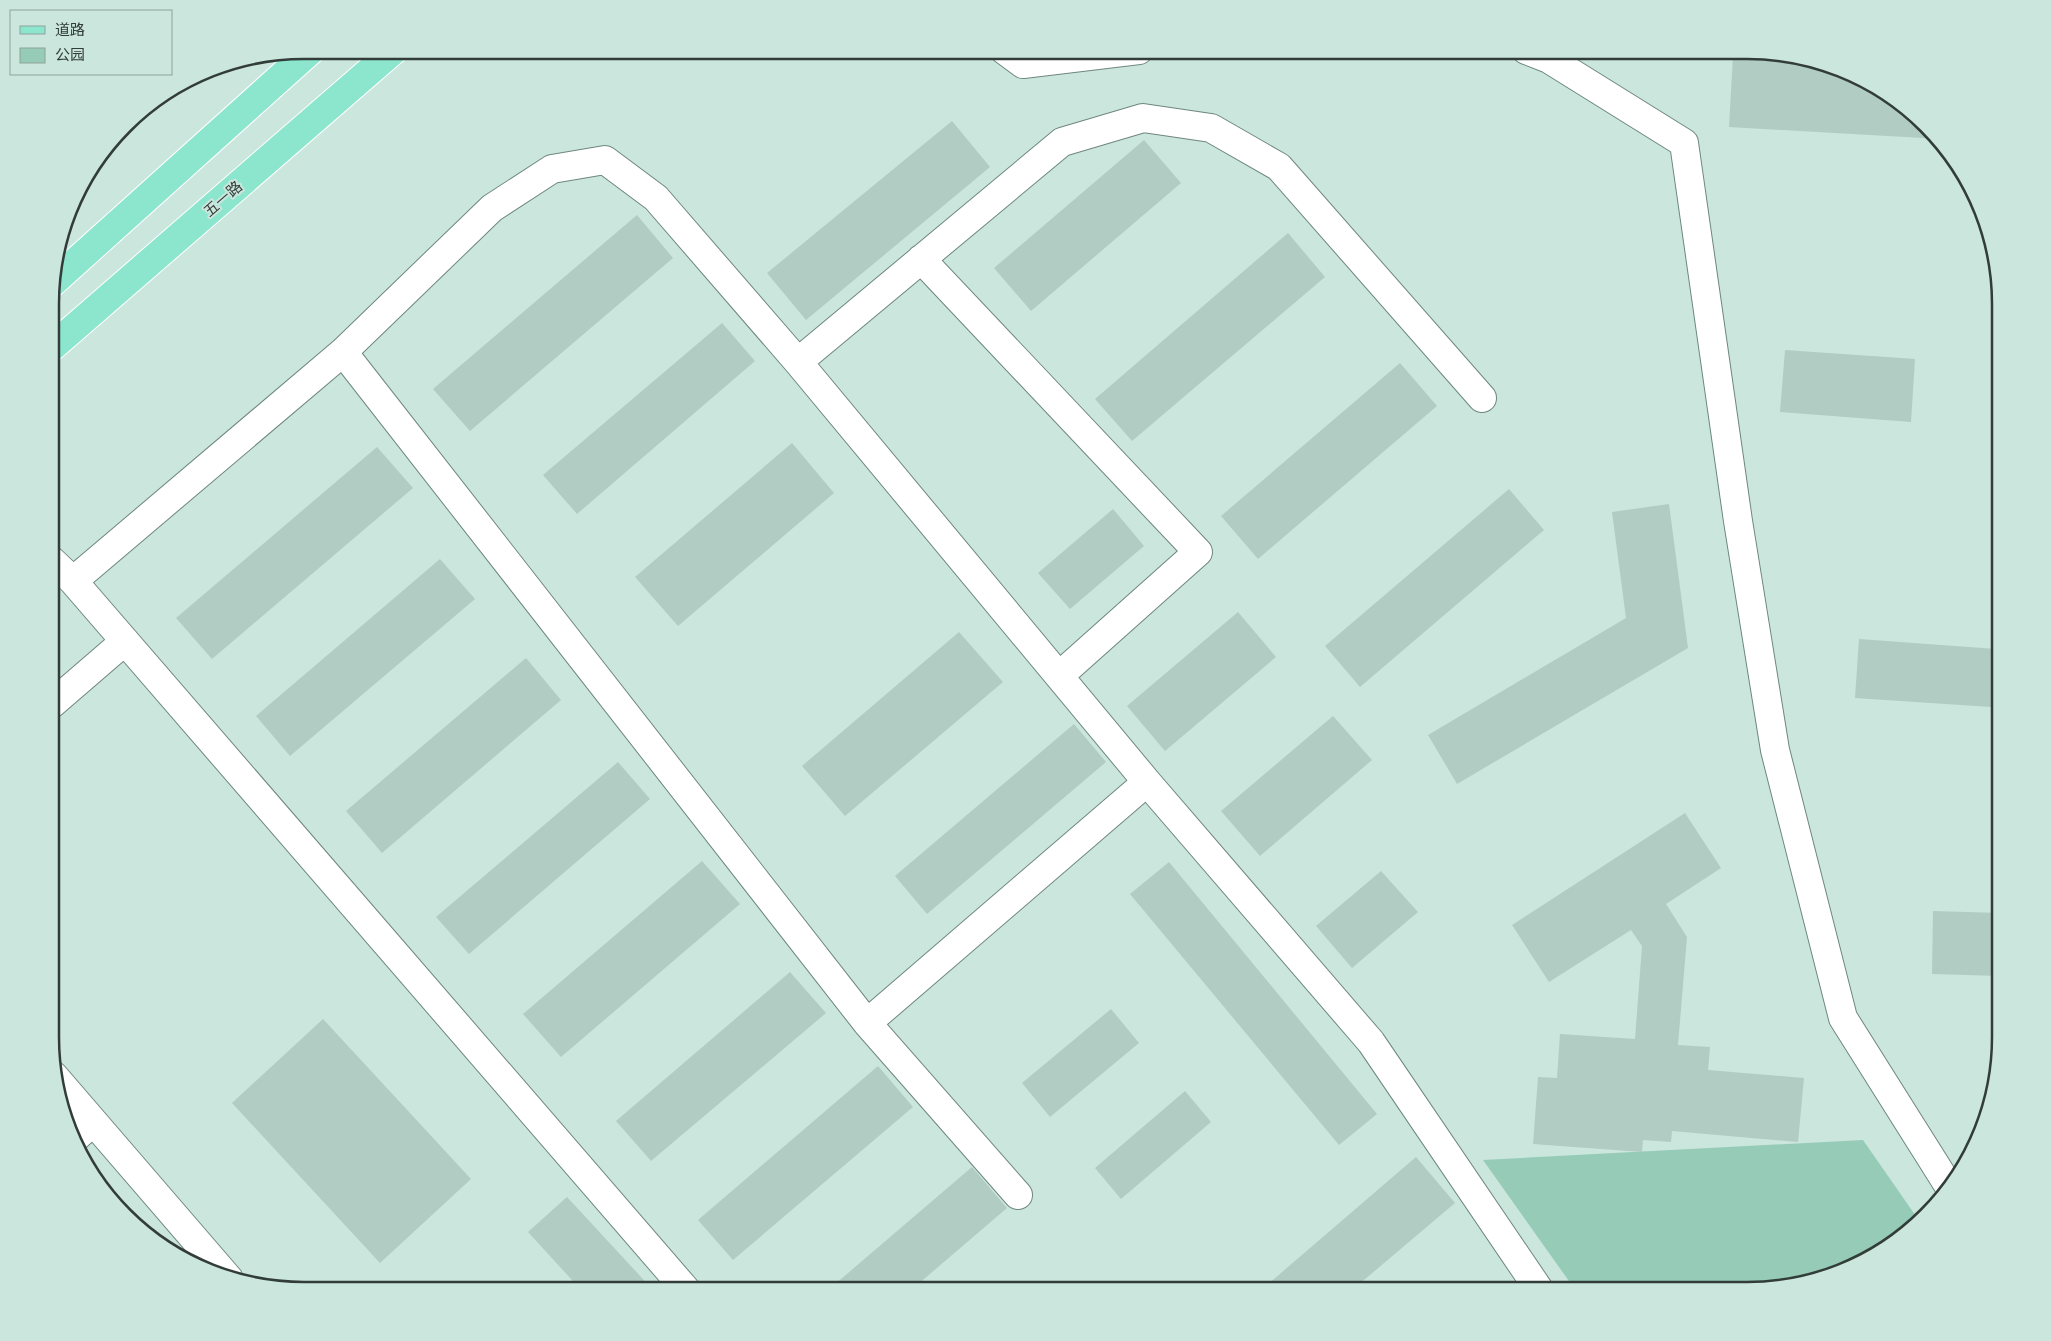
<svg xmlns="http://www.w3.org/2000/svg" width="2051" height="1341" viewBox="0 0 2051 1341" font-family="'Sofia Sans Condensed','Noto Sans SC',sans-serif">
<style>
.green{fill:#96cbb8}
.building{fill:#b1ccc2}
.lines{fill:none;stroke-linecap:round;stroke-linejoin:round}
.minor-casing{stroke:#6e877e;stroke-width:30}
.major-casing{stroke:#fff;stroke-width:30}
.minor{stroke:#fff;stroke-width:28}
.major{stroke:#8ce6ce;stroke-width:28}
.labels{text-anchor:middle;stroke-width:4;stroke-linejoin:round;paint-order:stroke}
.street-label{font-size:15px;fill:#323d39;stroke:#cbe6dc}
.rim{fill:none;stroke:#323d39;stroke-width:2.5}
</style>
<rect width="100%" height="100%" fill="#cbe6dc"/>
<path class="green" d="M1863,1140l57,82 -5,6 -41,29 -61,25 -49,8 -188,1 -93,-131z"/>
<path class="building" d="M1733,56l96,7 60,30 51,46 -211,-12z
M952,121l38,46 -184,153 -39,-47z
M1144,140l37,43 -150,128 -37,-43z
M637,215l36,43 -203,173 -37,-42z
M1288,233l37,44 -193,164 -37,-42z
M722,323l33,38 -178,153 -34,-39z
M1785,350l130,9 -4,63 -131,-10z
M1400,363l37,43 -179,153 -37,-43z
M792,443l42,50 -156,133 -43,-49z
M377,447l36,41 -201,171 -36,-41z
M1509,489l35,41 -184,157 -35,-41z
M1669,504l19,144 -231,136 -29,-49 198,-117 -14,-106z
M1113,509l31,37 -74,63 -32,-36z
M440,559l35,40 -185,157 -34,-40z
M1238,612l38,45 -111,94 -38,-45z
M959,632l44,50 -158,134 -43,-50z
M1859,639l137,10 -5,58 -136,-9z
M526,658l35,42 -179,153 -36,-42z
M1333,716l39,44 -112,96 -39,-45z
M1074,724l32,38 -179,152 -32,-38z
M618,762l32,37 -181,155 -33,-37z
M1685,813l36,55 -55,36 21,33 -9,108 32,2 -2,23 96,8 -6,64 -126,-11 -1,11 -28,-2 -1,12 -109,-8 5,-67 19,1 3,-44 75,5 7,-93 -11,-16 -82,52 -37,-57z
M702,861l38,43 -179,153 -38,-43z
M1169,862l208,252 -38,31 -209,-251z
M1381,871l37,41 -66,56 -36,-42z
M1933,911l67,2v63l-68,-2z
M790,972l36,41 -175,148 -35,-40z
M1111,1009l28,34 -89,74 -28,-34z
M323,1019l148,160 -91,84 -148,-160z
M878,1066l35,41 -180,153 -35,-40z
M1185,1091l26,31 -90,77 -26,-31z
M1416,1157l39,46 -104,88h-91z
M972,1167l35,41 -97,83h-83z
M567,1197l87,94h-72l-54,-59z"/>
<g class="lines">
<g class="minor-casing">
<path id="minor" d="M1004,50l19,14 116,-14
M1526,50l23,9 135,84 54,378 37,229 68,268 107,170
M921,259l277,293 -139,124
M343,352l524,671 151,172
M798,362l349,420 224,260 169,249
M52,561l21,20 614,710
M73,581l270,-229 149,-144 60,-39 53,-9 51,38 142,164 264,-220 81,-24 68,10 68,39 203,231
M52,704l73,-63
M867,1023l280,-241
M54,1076l175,203
M75,1138l18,-16"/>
</g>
<g class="major-casing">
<path id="major" d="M52,283l259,-233
M52,347l342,-297"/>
</g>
<use href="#minor" class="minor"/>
<use href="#major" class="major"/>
</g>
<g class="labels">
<g class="street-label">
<text transform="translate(223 199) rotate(-41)" y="5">五一路</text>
</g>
</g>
<path d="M0 0H2051V1341H0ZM304 59H1747A245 245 0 0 1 1992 304V1037A245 245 0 0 1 1747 1282H304A245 245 0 0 1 59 1037V304A245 245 0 0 1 304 59Z" fill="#cbe6dc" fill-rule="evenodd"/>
<path class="rim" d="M304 59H1747A245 245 0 0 1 1992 304V1037A245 245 0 0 1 1747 1282H304A245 245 0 0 1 59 1037V304A245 245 0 0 1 304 59Z"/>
<rect x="10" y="10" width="162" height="65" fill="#cbe6dc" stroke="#8ea29b"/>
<rect x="20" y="26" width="25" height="8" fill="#8ce6ce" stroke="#8ea29b"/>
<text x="55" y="35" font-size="15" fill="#323d39">道路</text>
<rect x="20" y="48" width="25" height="15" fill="#96cbb8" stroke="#8ea29b"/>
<text x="55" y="60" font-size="15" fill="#323d39">公园</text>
</svg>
